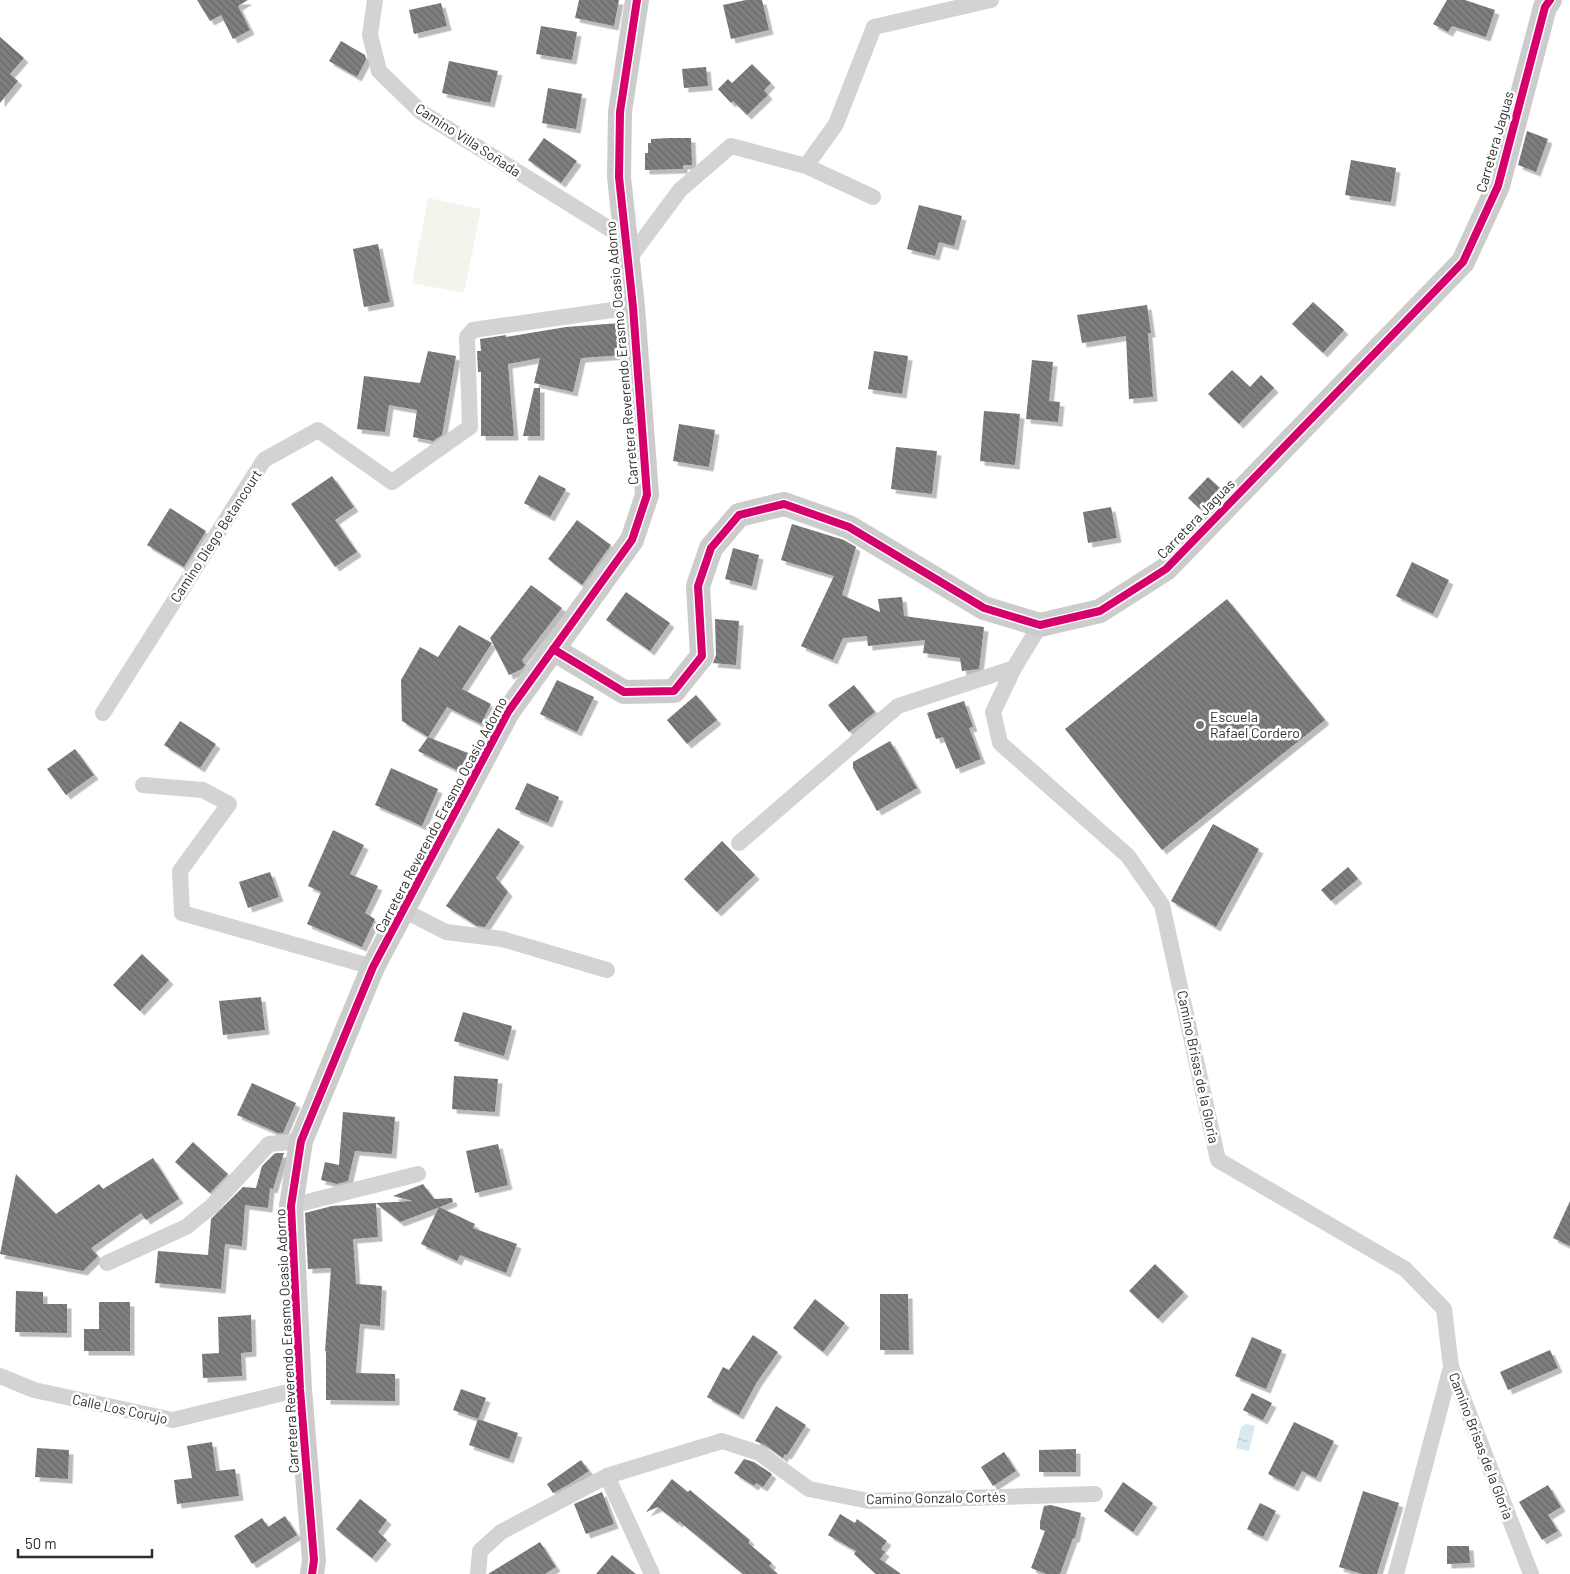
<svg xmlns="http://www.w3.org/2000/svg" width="1570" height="1574" viewBox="0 0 1570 1574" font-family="Barlow,sans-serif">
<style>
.pitch{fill:#f1f5ec}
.water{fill:url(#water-ripples)}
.building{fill:url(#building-back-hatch);filter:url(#shadow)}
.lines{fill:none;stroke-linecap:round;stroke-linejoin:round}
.street{stroke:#d3d3d3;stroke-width:16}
.secondary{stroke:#ccc;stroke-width:24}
.cycleway-casing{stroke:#fff;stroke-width:11}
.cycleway{stroke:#d6006c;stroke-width:8}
.poi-dot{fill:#777;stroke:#fff;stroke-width:2}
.labels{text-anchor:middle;stroke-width:5;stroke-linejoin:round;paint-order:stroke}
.street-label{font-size:14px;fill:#2e2e2e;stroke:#fff}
.poi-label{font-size:14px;fill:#2e2e2e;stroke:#fff;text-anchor:start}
</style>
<defs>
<pattern id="water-ripples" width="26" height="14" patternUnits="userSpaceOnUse" patternTransform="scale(1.25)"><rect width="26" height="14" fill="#d8e9f2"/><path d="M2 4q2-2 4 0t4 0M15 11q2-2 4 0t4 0" fill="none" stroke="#bac8d0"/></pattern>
<pattern id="building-back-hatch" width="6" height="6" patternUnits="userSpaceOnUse" patternTransform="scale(1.25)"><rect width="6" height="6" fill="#7e7e7e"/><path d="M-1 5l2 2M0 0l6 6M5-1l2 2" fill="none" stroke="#686868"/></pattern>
<filter id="shadow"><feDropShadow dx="4.5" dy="4.5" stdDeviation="0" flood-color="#0004"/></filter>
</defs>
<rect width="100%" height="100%" fill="#fff"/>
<path class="pitch" d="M428,198l53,11 -17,84 -52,-10z"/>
<path class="water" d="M1246,1424l9,2 -6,25 -13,-3 5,-21z"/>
<path class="building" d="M197,0h51l-10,6 12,24 -17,9 -12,-24 -11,6z
M579,0h40l-5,26 -39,-8z
M746,0h16l7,30 -38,9 -8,-34z
M1447,0h18l30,10 -9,27 -34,-11 -4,6 -15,-8z
M441,3l6,23 -33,8 -5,-24z
M541,26l36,6 -5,28 -36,-6z
M0,37l24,21 -14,16 8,7 -18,22z
M341,41l24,14 1,5 -9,17 -28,-16z
M449,61l49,10 -8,32 -48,-10z
M752,64l19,19 -7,7 4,5 -21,20 -14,-14 -2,2 -13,-14 10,-10 4,4z
M706,67l2,19 -24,2 -2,-19z
M548,88l34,6 -6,35 -34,-6z
M1527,131l21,8 -12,33 -18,-7z
M544,138l33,23 -16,22 -33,-23z
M669,138h22l1,27h-9v4l-38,1v-17h3v-10h3v-4z
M1351,160l45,8 -5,34 -46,-7z
M919,205l43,11 -8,30 -15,-4 -4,14 -28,-7z
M378,244l12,58 -26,5 -11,-58z
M1313,302l31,28 -21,23 -31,-29z
M1147,305l4,28h-3l5,64 -24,2 -3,-63 -44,7 -5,-28z
M620,323l3,32 -42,3 -8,34 -39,-9 6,-25 -32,6 6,72h-33v-64h-3l-1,-21h4l-1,-12 26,-4v2l60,-10z
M428,351l28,5 -14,79 -9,6 -20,-4 4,-27 -28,-5 -4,27 -28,-3 7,-53 56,7z
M874,351l34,5 -6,38 -34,-5z
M1032,360l21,2 -4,39 11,1 -2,20 -32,-3z
M1232,370l18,17 11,-12 13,13 -35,36 -31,-30z
M534,388h6v48h-17z
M984,411l36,3 -5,51 -35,-4z
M679,424l36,6 -6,37 -36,-6z
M896,447l41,4 -5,43 -41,-5z
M539,475l27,14 -16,28 -26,-14z
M332,476l22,31 -19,13 22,32 -22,15 -44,-63z
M1208,477l12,11 -20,21 -12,-11z
M1111,507l6,31 -29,5 -5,-31z
M170,508l36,23 -22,36 -37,-22z
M577,520l34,25 -29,40 -34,-26z
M792,524l52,16 12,7 -14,48 38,17 -2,-13 24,-2 2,19 80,11 -5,42 -17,2 -2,-13 -37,-5 2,-13 -57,6 -1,-10 -24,2 -10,22 -32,-14 33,-70 -53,-16z
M733,548l26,7 -7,31 -27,-7z
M1412,562l37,18 -16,34 -37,-18z
M531,585l31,23 -40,52 3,5 -3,4 -13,6 -19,-37z
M626,592l44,31 -20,28 -44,-31z
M1227,599l98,121 -163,130 -97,-121z
M715,619l24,2 -3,44 -23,-2 3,-8z
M459,625l33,18 -30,46 29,15 -10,20 -34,-17 -19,30 -26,-16 -1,-41 19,-33 18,10z
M557,680l37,17 -17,35 -37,-18z
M854,685l21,27 -26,20 -21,-27z
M696,695l21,25 -30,24 -20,-24z
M964,701l9,26 -4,1 12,31 -25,10 -13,-32 -7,2 -9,-26z
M180,721l36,23 -16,24 -36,-23z
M428,737l40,16 -9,18 -41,-20z
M890,741l27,47 -40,23 -24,-43v-6z
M75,749l19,26 -28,20 -19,-26z
M391,768l47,21 -16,37 -47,-21z
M527,783l32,14 -11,26 -33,-14z
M1213,824l46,25 -43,78 -45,-26z
M498,828l22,14 -24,36 12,14 -23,35 -8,-1 -31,-20z
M333,830l31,15 -14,29 28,12 -13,27 10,6 -13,28 -55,-23 14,-32 -13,-6z
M722,841l33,34 -38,37 -33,-33z
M1348,867l10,12 -27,22 -10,-11z
M270,872l9,25 -31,11 -9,-26z
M142,954l27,26 -29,31 -27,-26z
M261,997l4,33 -42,5 -4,-34z
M463,1012l49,14 -8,30 -50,-15z
M454,1076l44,3 -3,33 -43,-3z
M252,1083l44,20 -13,30h-5l-41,-18z
M343,1112l52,5 -3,37 -37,-3 -7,30 -11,3 -16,-4 4,-18 14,3z
M193,1142l35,32 -18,19 -35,-31z
M498,1144l10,41 -33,8 -9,-42z
M277,1153h7l-11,36 -3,-1 -2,20 -23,-3 -3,41 -17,-2 -4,45 -66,-6 3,-32 50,4 3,-36 32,-32 13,1 6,-22 12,-12z
M153,1158l26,41 -33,21 -5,-7 -50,35 7,8 -15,15 -83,-17 16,-80 40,40 43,-30 4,5z
M423,1184l11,15 18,-1 1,4 -53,20 -24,-19 37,-2 -20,-5z
M1570,1201v45l-17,-8z
M376,1203l2,34 -25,2 3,45 26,2 -2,40 -20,-2 -4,49 39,1v27l-69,-1v-49h-1l6,-83 -23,1 -3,-56 27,-7z
M439,1207l36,17 -2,4 44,16 -11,29 -46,-18 -3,6 -36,-17z
M1155,1264l29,28 -26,27 -29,-28z
M16,1291l27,1v12h24v29l-52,-1z
M880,1294h28l1,56h-29z
M815,1299l30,24 -22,29 -30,-24z
M99,1302h31v49h-46v-22h15z
M251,1315l1,37 -11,1 1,23 -39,2 -1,-24 17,-1 -1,-36z
M753,1335l25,17 -21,30 -18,33 -32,-18 16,-30 6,3z
M1252,1337l30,13 -16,39 -31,-13z
M1550,1350l8,18 -50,22 -8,-18z
M461,1389l25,9 -8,21 -25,-9z
M1252,1393l20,10 -9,17 -20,-10z
M776,1406l30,19 -19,30 -2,-1 -2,4 -18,-13 -10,-4z
M478,1419l40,14 -9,26 -40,-14z
M1294,1422l40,19 -18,37 -14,-7 -8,16 -26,-13z
M212,1442l4,29 19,-2 4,27 -62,8 -3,-24 18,-2 -5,-32z
M37,1448l32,2 -1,29 -33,-2z
M1076,1449v23h-37v-22z
M1004,1452l12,19 -23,15 -12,-19z
M744,1459l10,3 18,12 -9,13 -7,-4 -2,3 -20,-13z
M581,1460l8,11 -18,12 -18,10 -6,-9z
M672,1479l16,13 2,-2 60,50 -2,3 24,20 -3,3 9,8h-35l-64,-53 -1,2 -20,-16 -12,5z
M1123,1482l30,21 -20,29 -29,-21z
M1548,1485l13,22 -13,8 10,16 -16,9 -23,-38z
M1363,1491l36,12 -22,71h-15l-23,-7z
M602,1492l12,32 -28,10 -12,-30z
M360,1499l27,21 -9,12 9,8 -15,18 -36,-29z
M1260,1503l16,8 -13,26 -16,-8z
M1051,1505l30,8 -6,25h-2l-13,36h-14l-15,-6 14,-37 -5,-2v-7l4,-16z
M840,1514l15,9 2,-4 30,22 -6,8 4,3 -5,7 21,15h-25l-22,-20 2,-3 -28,-16z
M285,1516l12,19 -45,29 -18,-28 28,-18 6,9z
M540,1542l16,25 -11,7h-57z
M1447,1546h22l1,17 -23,1z
M612,1555l24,19h-40z"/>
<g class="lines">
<path class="street" d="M375,0l-5,35 9,36 42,41 205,127
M806,166l30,-42 38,-97 117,-27
M628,260l52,-70 51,-44 75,20 67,31
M1040,625l-26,43 -21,44 7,31 128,113 34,49 56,255 187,109 39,40 7,58 80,207
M103,713l161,-253 54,-30 74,52 78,-55 -3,-90 6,-7 160,-23
M143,785l60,5 26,14 -49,67 2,42 191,54
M739,843l159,-137 116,-38
M403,910l43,22 56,7 105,31
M291,1206l127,-32
M107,1263l79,-36 26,-21 57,-62 32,-3
M0,1376l34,14 139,30 127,-31
M607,1476l45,98
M478,1574l2,-23 21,-19 106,-56 115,-35 37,12 50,36 60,12 226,-7
M1396,1574l55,-207"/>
<path class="secondary" d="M553,649l71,43 50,-1 28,-35 -4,-70 13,-38 28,-33 45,-11 65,23 135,81 56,17 60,-14 66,-42 297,-307 35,-76 47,-179 5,-7
M312,1574l2,-14 -14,-171 -9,-183 10,-65 72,-174 135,-255 124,-172 15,-45 -14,-188 -14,-130 1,-65 17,-112"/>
<g class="cycleway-casing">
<path id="cycleway" d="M553,649l71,43 50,-1 28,-35 -4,-70 13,-38 28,-33 45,-11 65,23 135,81 56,17 60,-14 66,-42 297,-307 35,-76 47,-179 5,-7
M312,1574l2,-14 -14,-171 -9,-183 10,-65 72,-174 135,-255 124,-172 15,-45 -14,-188 -14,-130 1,-65 17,-112"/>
</g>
<use href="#cycleway" class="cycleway"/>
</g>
<circle class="poi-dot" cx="1200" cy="725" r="5"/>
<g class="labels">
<g class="street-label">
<text transform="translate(468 140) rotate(33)" y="5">Camino Villa Soñada</text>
<text transform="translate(1495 142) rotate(-74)" y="5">Carretera Jaguas</text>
<text transform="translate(622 353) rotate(-95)" y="5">Carretera Reverendo Erasmo Ocasio Adorno</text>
<text transform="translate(1196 519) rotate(-46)" y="5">Carretera Jaguas</text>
<text transform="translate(216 536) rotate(-57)" y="5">Camino Diego Betancourt</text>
<text transform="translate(441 815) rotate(-62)" y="5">Carretera Reverendo Erasmo Ocasio Adorno</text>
<text transform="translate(1198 1067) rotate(78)" y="5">Camino Brisas de la Gloria</text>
<text transform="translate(287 1341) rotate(-93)" y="5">Carretera Reverendo Erasmo Ocasio Adorno</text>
<text transform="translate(120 1409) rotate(12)" y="5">Calle Los Corujo</text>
<text transform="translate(1481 1446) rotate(69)" y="5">Camino Brisas de la Gloria</text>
<text transform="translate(936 1498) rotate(-1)" y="5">Camino Gonzalo Cortés</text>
</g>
<g class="poi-label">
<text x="1210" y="722">Escuela<tspan x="1210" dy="16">Rafael Cordero</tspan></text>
</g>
</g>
<path d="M18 1549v8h134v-8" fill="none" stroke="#2e2e2e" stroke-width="2.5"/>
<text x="25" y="1549" font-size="15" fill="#2e2e2e" stroke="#ffffff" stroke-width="4" paint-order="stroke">50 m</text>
</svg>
